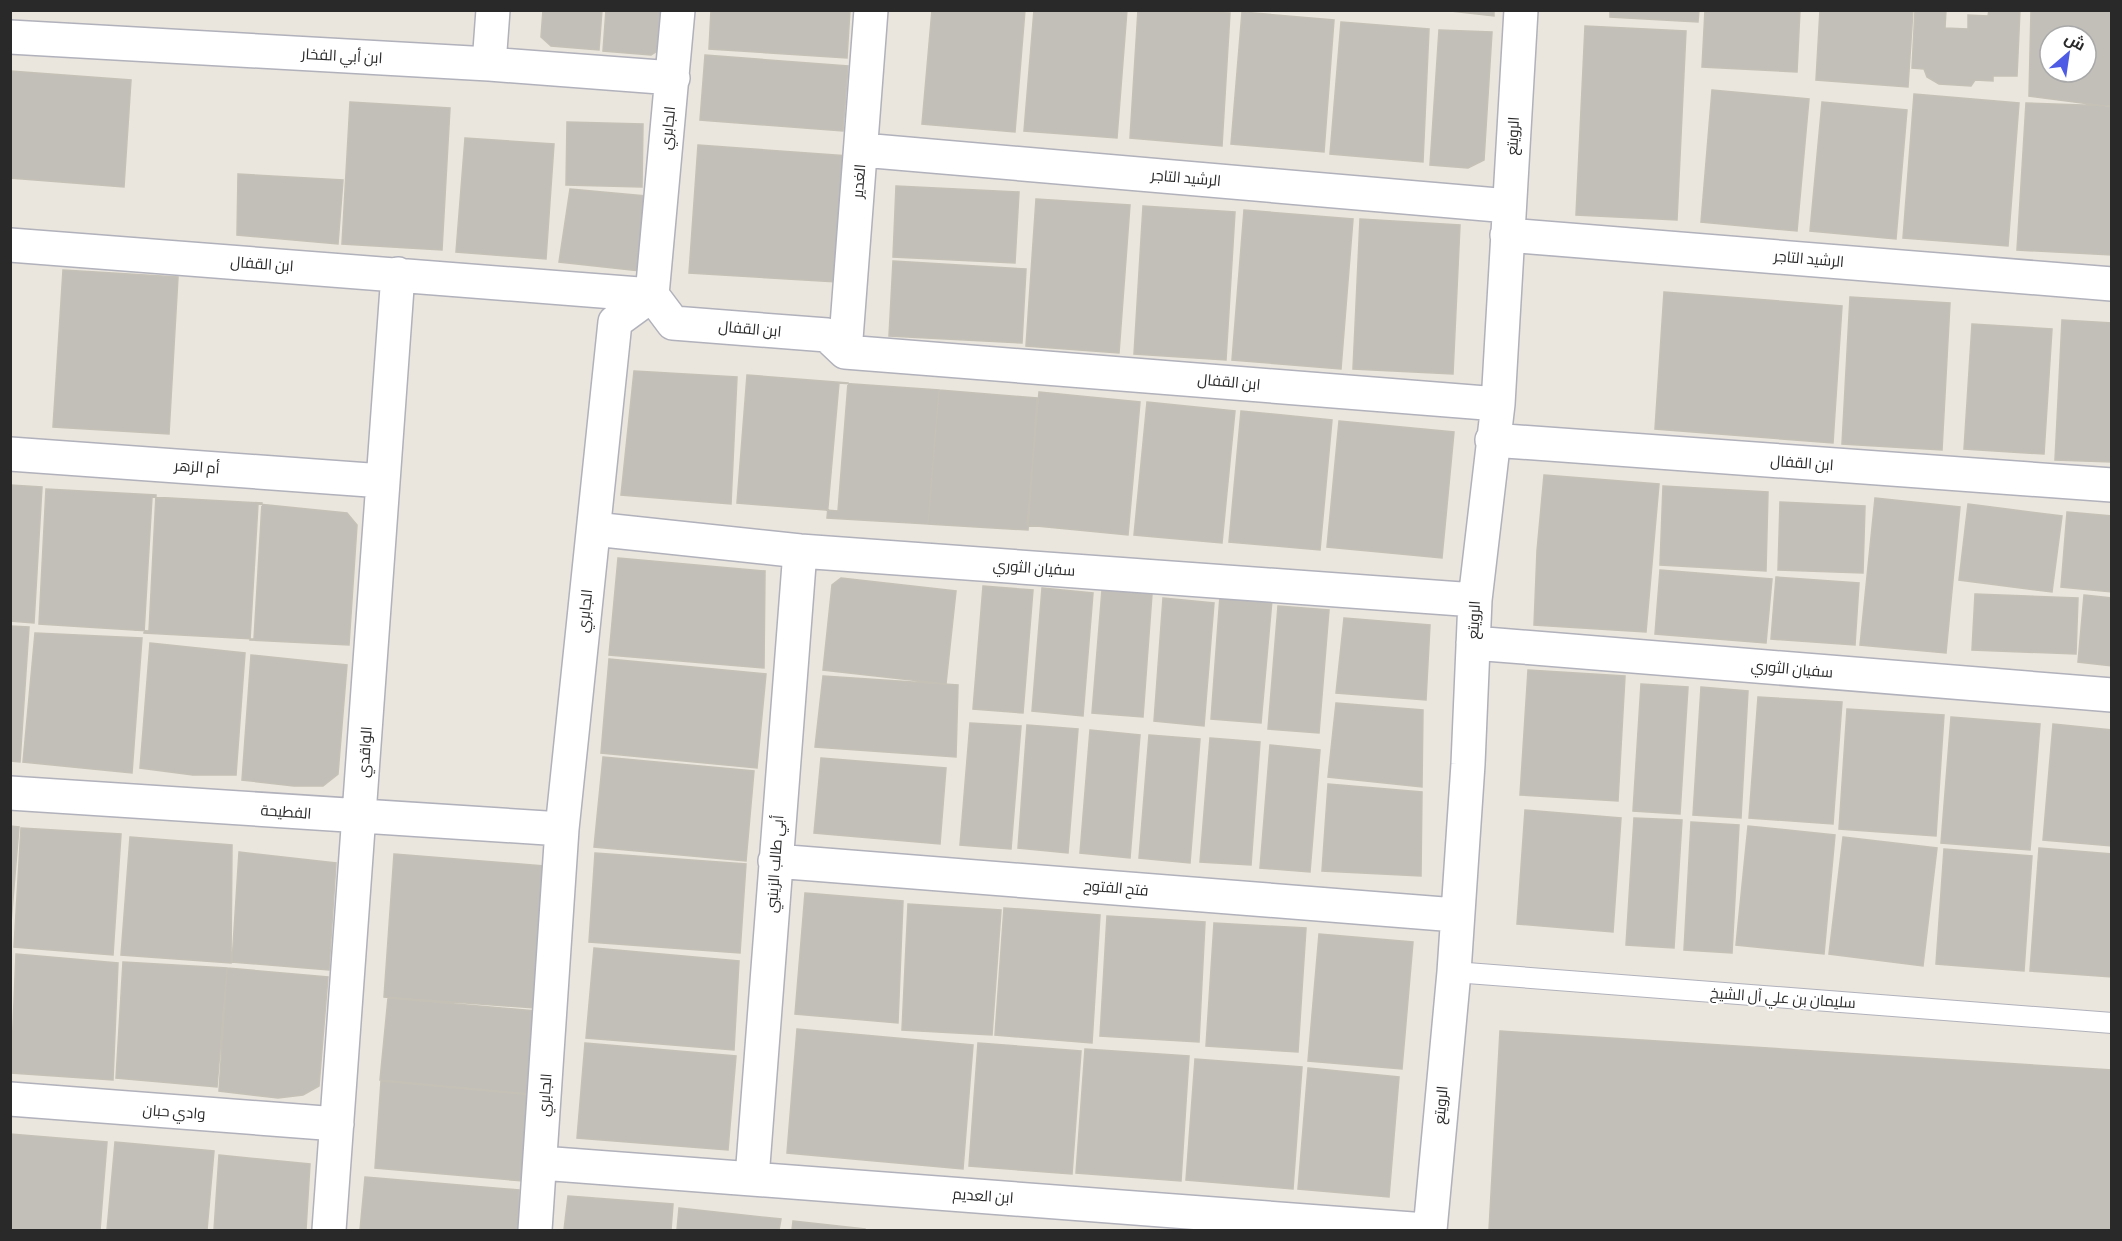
<svg xmlns="http://www.w3.org/2000/svg" width="2122" height="1241" viewBox="0 0 2122 1241" font-family="Barlow,Cairo,sans-serif">
<style>
.building{fill:#c2bfb9;stroke:#c5c1b7;stroke-width:1.5;fill-rule:evenodd}
.lines{fill:none;stroke-linecap:round;stroke-linejoin:round}
.service-casing{stroke:#b0b1bb;stroke-width:22}
.minor-casing{stroke:#b0b1bb;stroke-width:36}
.service{stroke:#fff;stroke-width:20}
.minor{stroke:#fff;stroke-width:33}
.labels{text-anchor:middle;stroke-width:4.5;stroke-linejoin:round;paint-order:stroke}
.street-label{font-size:15px;fill:#292929;stroke:#fff}
</style>
<rect width="100%" height="100%" fill="#eae5dd"/>
<path class="building" d="M543,10h59l-3,40 -48,-4 -10,-9z
M606,10h60l-4,38 -11,7 -48,-4z
M711,10h139l-3,48 -138,-9z
M932,10h93l-10,122 -93,-8z
M1034,10h93l-10,128 -93,-7z
M1138,10l92,3 -8,133 -92,-8z
M1442,10h52v6z
M1610,10h89l-1,12 -88,-5z
M1705,10h95l-3,62 -95,-5z
M1820,10h93l-5,77 -92,-7z
M1915,10h31l-1,18 23,1v-14l20,1 1,-6h31l-3,66h-24v5l-18,-1 -4,6 -32,-2 -12,-7 -3,-8 -12,-1z
M2031,10h81v97l-83,-11zM2050,36h36v36h-36z
M1242,12l92,8 -10,132 -93,-8z
M1341,22l88,7 -6,133 -93,-8z
M1585,26l101,5 -9,189 -101,-5z
M1439,30l53,2 -8,128 -16,8 -38,-3z
M705,55l143,11 -5,65 -143,-11z
M10,71l121,9 -7,107 -114,-9z
M1712,90l97,9 -12,132 -96,-9z
M1914,94l105,9 -11,143 -105,-8z
M350,102l100,6 -8,142 -100,-6z
M1822,102l85,8 -11,129 -86,-8z
M2026,103l86,3v149l-95,-5z
M567,122l76,2 -1,63 -76,-2z
M465,138l89,6 -8,115 -90,-7z
M698,145l151,11 -12,126 -148,-9z
M238,174l105,6 -5,64 -101,-9z
M896,186l123,6 -4,71 -122,-6z
M570,189l76,7 -6,75 -81,-9z
M1036,199l94,6 -11,148 -93,-7z
M1143,206l92,6 -9,148 -92,-6z
M1244,210l109,9 -12,150 -109,-9z
M1360,219l100,6 -7,149 -100,-5z
M893,261l133,8 -4,74 -133,-7z
M63,270l115,7 -9,157 -116,-7z
M1664,292l178,14 -9,137 -178,-14z
M1850,297l100,6 -8,147 -100,-6z
M2062,320l50,3v139l-57,-2z
M1972,324l80,5 -8,125 -80,-5z
M634,371l103,6 -6,127 -110,-9z
M747,375l101,8 -10,128 -101,-8z
M839,383l100,7 -11,134 -101,-6z
M939,390l98,8 -9,132 -100,-6z
M1039,392l101,10 -12,133 -101,-10z
M1147,402l88,9 -13,132 -88,-8z
M1241,411l91,9 -12,130 -91,-8z
M1339,421l115,11 -12,126 -115,-11z
M1544,475l115,9 -13,148 -112,-7 3,-74z
M10,485l32,2 -8,136 -24,-2z
M1663,486l105,6 -2,79 -106,-6z
M46,489l110,6 -7,136 -110,-7z
M152,497l110,6 -8,136 -110,-6z
M1875,498l85,9 -14,146 -86,-8z
M1780,502l85,4 -2,67 -85,-3z
M258,504l89,9 10,12 -8,120 -99,-5z
M1968,504l94,12 -10,76 -93,-12z
M2067,512l45,4v76l-51,-5z
M618,558l147,13 -1,97 -155,-13z
M1660,570l112,9 -6,64 -111,-9z
M1776,577l83,6 -4,62 -84,-6z
M841,578l115,13 -10,93 -123,-14 9,-85z
M983,586l50,4 -10,123 -50,-4z
M1042,588l51,5 -10,123 -51,-5z
M1102,590l50,4 -9,123 -51,-4z
M1975,594l103,4 -2,56 -104,-4z
M2084,595l28,3v68l-34,-4z
M1220,596l52,4 -11,123 -50,-4z
M1163,598l51,5 -10,123 -50,-5z
M1278,606l51,4 -10,123 -51,-4z
M1344,618l86,7 -4,75 -90,-7z
M10,626l19,1 -9,135 -10,-1z
M35,633l107,5 -10,135 -109,-11z
M150,643l95,10 -9,122h-43l-53,-7z
M251,655l96,10 -9,109 -15,12h-29l-52,-6z
M609,659l157,15 -9,94 -156,-15z
M1528,670l97,6 -7,125 -98,-6z
M823,676l135,9 -2,72 -141,-10z
M1641,684l47,3 -8,127 -47,-3z
M1701,687l47,4 -7,127 -48,-3z
M1758,697l84,5 -9,122 -84,-6z
M1336,703l87,7 -1,77 -94,-10z
M1847,709l97,6 -8,121 -97,-7z
M1951,717l89,7 -10,126 -89,-7z
M970,723l51,3 -10,123 -51,-4z
M2053,724l59,6v116l-69,-6z
M1027,725l51,4 -10,124 -50,-5z
M1090,730l50,5 -10,123 -50,-5z
M1149,735l51,4 -10,124 -51,-5z
M1210,738l50,4 -9,123 -51,-3z
M1270,745l50,5 -10,122 -50,-4z
M603,757l151,14 -8,90 -152,-14z
M821,758l125,10 -6,76 -126,-11z
M1328,784l94,8 -1,84 -99,-5z
M1525,810l96,8 -8,114 -96,-8z
M1634,818l48,2 -8,128 -48,-3z
M1691,822l48,3 -7,128 -48,-3z
M10,826l9,1 -9,108z
M1748,826l87,9 -11,119 -88,-9z
M21,828l100,6 -8,121 -99,-8z
M130,837l102,8 -1,118 -110,-8z
M1843,837l94,11 -14,118 -94,-12z
M2039,848l73,6v123l-82,-6z
M1944,849l88,7 -8,115 -88,-7z
M239,852l97,11 -7,107 -97,-8z
M595,853l151,11 -6,89 -151,-11z
M394,854l150,12 -9,142 -151,-11z
M805,893l98,8 -5,122 -103,-9z
M908,904l93,6 -9,125 -90,-5z
M1004,908l96,7 -8,128 -97,-8z
M1107,916l98,6 -6,120 -99,-6z
M1214,923l92,5 -8,124 -92,-6z
M1319,934l94,8 -11,127 -94,-8z
M594,948l145,13 -5,89 -148,-12z
M16,954l102,9 -5,117 -102,-7z
M123,962l104,6 -10,119 -101,-9z
M227,968l101,9 -9,109 -16,9 -25,3 -59,-7z
M388,998l148,13 -7,83 -149,-14z
M797,1029l176,16 -10,124 -176,-16z
M1500,1031l612,39v160h-623z
M585,1043l151,13 -8,94 -151,-12z
M978,1043l103,8 -9,123 -103,-8z
M1085,1049l104,7 -8,125 -105,-8z
M1195,1059l107,8 -9,122 -107,-9z
M1308,1068l91,9 -10,120 -91,-8z
M381,1081l152,14 -10,86 -148,-13z
M10,1134l97,8 -7,88h-90z
M115,1142l99,9 -7,79h-100z
M219,1155l91,9 -4,66h-92z
M365,1177l154,13 -1,40h-158z
M568,1196l105,8 -2,26h-107z
M679,1208l102,11 -2,11h-102z
M793,1221l72,8v1h-73z"/>
<g class="lines">
<g class="service-casing">
<path id="service" d="M1454,972l658,51"/>
</g>
<g class="minor-casing">
<path id="minor" d="M10,37l479,27 184,14
M489,64l4,-54
M862,150l647,56
M1507,235l605,49
M10,245l642,50 21,28 154,12 18,17 653,52
M845,352l26,-342
M1492,440l620,45
M10,454l373,27
M594,529l206,22 675,49
M1473,643l639,52
M10,793l552,36
M775,861l681,54
M10,1099l327,25
M541,1163l885,67
M752,1178l48,-627
M329,1230l69,-956
M535,1230l27,-401 53,-507 37,-27 26,-285
M1430,1230l24,-258 14,-208 7,-164 23,-196 23,-394"/>
</g>
<use href="#service" class="service"/>
<use href="#minor" class="minor"/>
</g>
<g class="labels">
<g class="street-label">
<text transform="translate(342 56) rotate(3)" y="5">ابن أبي الفخار</text>
<text transform="translate(668 128) rotate(-84)" y="5">الجابري</text>
<text transform="translate(1513 136) rotate(-87)" y="5">الرويتع</text>
<text transform="translate(1186 178) rotate(5)" y="5">الرشيد التاجر</text>
<text transform="translate(859 181) rotate(-85)" y="5">الغدير</text>
<text transform="translate(1809 259) rotate(5)" y="5">الرشيد التاجر</text>
<text transform="translate(262 264) rotate(4)" y="5">ابن القفال</text>
<text transform="translate(750 329) rotate(5)" y="5">ابن القفال</text>
<text transform="translate(1229 382) rotate(5)" y="5">ابن القفال</text>
<text transform="translate(1802 463) rotate(4)" y="5">ابن القفال</text>
<text transform="translate(197 467) rotate(4)" y="5">أم الزهر</text>
<text transform="translate(1034 568) rotate(4)" y="5">سفيان الثوري</text>
<text transform="translate(585 611) rotate(-84)" y="5">الجابري</text>
<text transform="translate(1474 620) rotate(-87)" y="5">الرويتع</text>
<text transform="translate(1792 669) rotate(5)" y="5">سفيان الثوري</text>
<text transform="translate(365 752) rotate(-86)" y="5">الواقدي</text>
<text transform="translate(286 812) rotate(4)" y="5">الفطيحة</text>
<text transform="translate(775 864) rotate(-86)" y="5">أبي طالب الزينبي</text>
<text transform="translate(1116 888) rotate(5)" y="5">فتح الفتوح</text>
<text transform="translate(1783 998) rotate(4)" y="5">سليمان بن علي آل الشيخ</text>
<text transform="translate(545 1095) rotate(-86)" y="5">الجابري</text>
<text transform="translate(1441 1105) rotate(-85)" y="5">الرويتع</text>
<text transform="translate(174 1112) rotate(4)" y="5">وادي حبان</text>
<text transform="translate(983 1196) rotate(4)" y="5">ابن العديم</text>
</g>
</g>
<rect width="2122" height="1241" fill="none" stroke="#292929" stroke-width="24"/>
<g transform="translate(2068 54) rotate(29)"><circle r="28" fill="#ffffff" stroke="#a9a9a9" stroke-width="1.5"/>
<path d="M0-4.5L10 22L0 15L-10 22Z" fill="#4e5be5"/>
<text y="-9" font-size="16" font-weight="bold" text-anchor="middle" fill="#292929">ش</text>
</g>
</svg>
